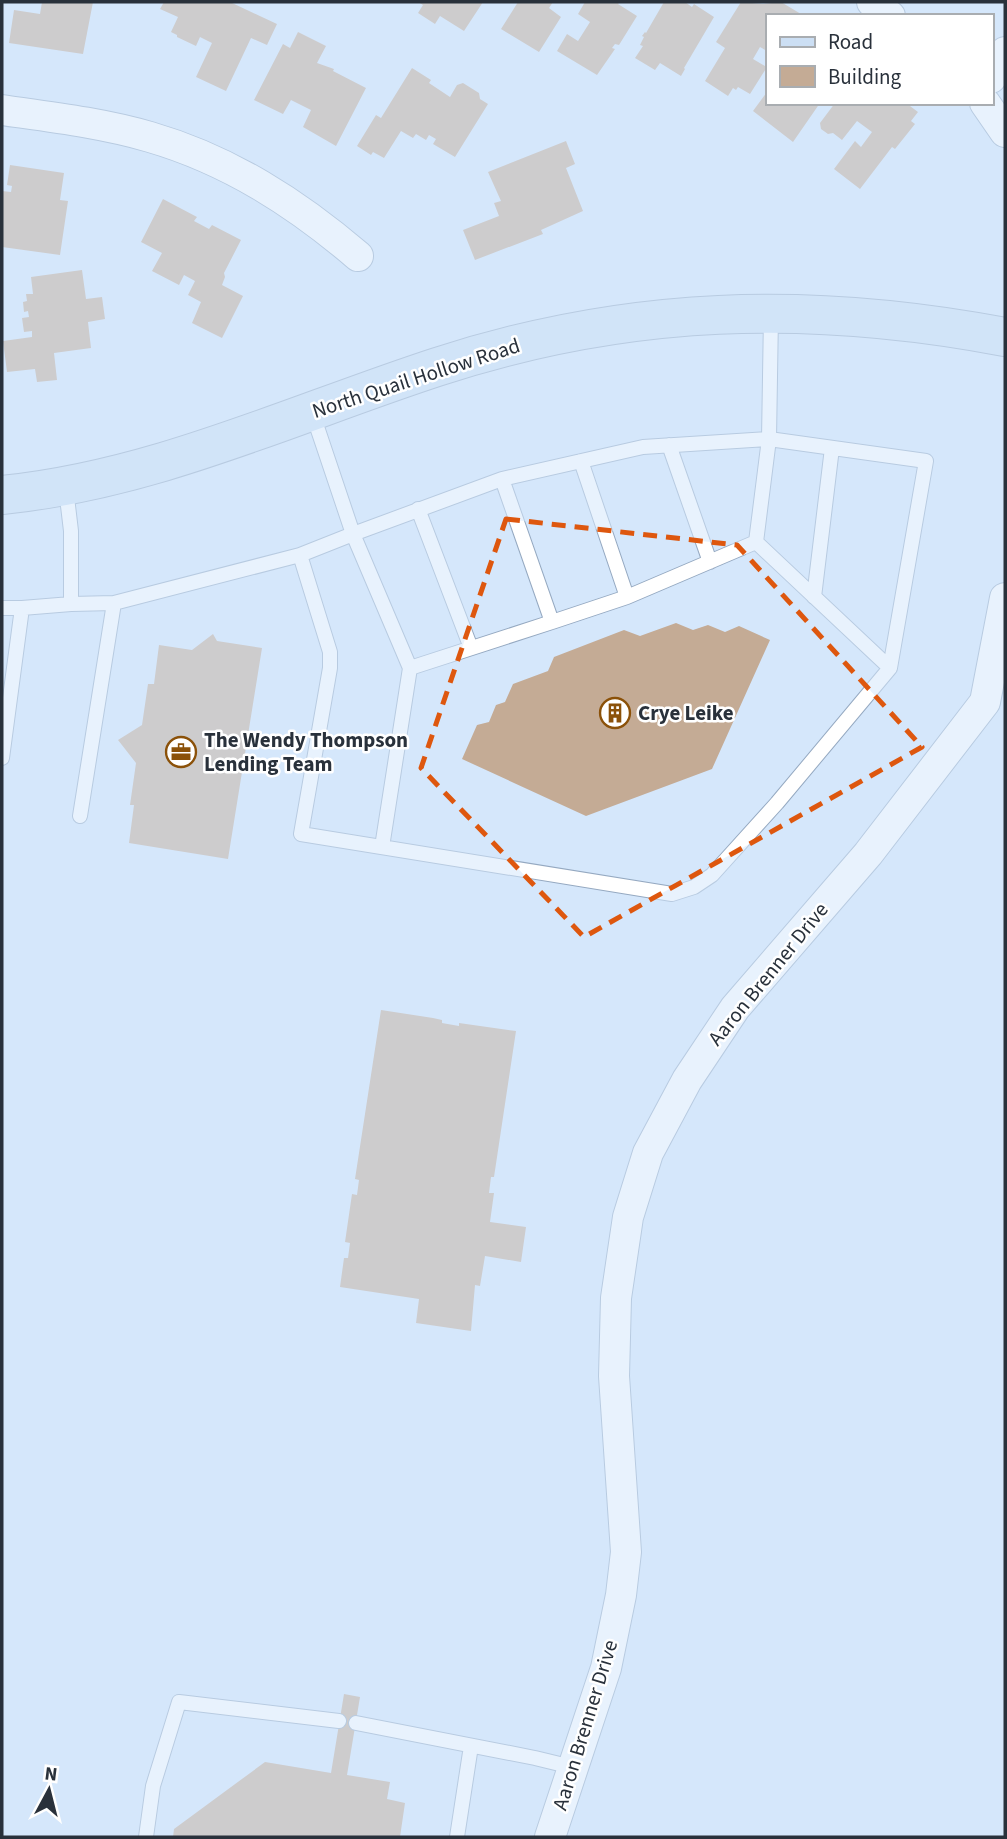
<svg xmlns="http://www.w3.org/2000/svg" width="1007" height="1839" viewBox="0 0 1007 1839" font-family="'Source Sans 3',sans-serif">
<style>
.building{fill:#c4ab95}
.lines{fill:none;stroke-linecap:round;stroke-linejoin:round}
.lane-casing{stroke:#95a9c1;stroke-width:16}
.street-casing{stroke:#95a9c1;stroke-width:32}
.secondary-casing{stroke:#95a9c1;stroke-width:40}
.lane{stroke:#fff;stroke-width:14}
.street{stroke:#fff;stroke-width:30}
.secondary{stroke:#ccdff4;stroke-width:38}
.marked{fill:none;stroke:#de570e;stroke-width:5;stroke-dasharray:14 9;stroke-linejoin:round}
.labels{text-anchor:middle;stroke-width:5;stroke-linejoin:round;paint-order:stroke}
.street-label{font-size:21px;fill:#29313b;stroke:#fff}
.poi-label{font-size:21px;font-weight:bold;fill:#29313b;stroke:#fff;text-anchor:start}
</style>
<rect width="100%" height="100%" fill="#d5e7fb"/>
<path class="building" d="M42,2h51l-10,52 -74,-11 5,-33 26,4z
M164,2h66l47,22 -10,21 -16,-7 -25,53 -30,-14 16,-34 -12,-6 -4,9 -19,-9v-2l-6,-3 7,-15 -18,-8z
M418,2h65l-19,29 -24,-15 -5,8 -17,-11 5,-8z
M518,2h35l-4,6 12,9 -22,35 -38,-23z
M585,2h35l-2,2 19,12 -18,29 -4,-1 -3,4 3,1 -18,26 -40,-24 10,-17 11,7 12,-19 -12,-8z
M664,2h21l7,5 2,-3 20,13 -30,51 1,1 -4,7 -21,-13 -5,7 -20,-12 8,-12 -3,-1 4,-8 -2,-1 3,-4 1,1z
M741,2l22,2 18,-2 20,12 -34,2v35l-7,-4 -7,12 12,7 2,-4v5l-17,27 -12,-7 -2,3 -3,-2 -5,8 -23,-15 20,-33 -9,-6z
M298,32l28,14 -9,17 17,6 -1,2 33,17 -30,58 -33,-19 8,-17 -20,-10 -8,14 -29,-14 29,-56 7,4z
M412,68l19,12 -2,3 21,14 7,-12 6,-2 16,10 1,6 8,5 -33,53 -22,-13 3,-5 -7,-4 -3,5 -10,-6 -3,4 -12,-7 -17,27 -11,-6 -2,3 -14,-9 19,-31 5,3z
M767,92v11h53l-27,39 -40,-31z
M835,103h71l12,9 -7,9 4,3 -20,25 -3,-2 -32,42 -26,-20 21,-28 6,6 11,-15 -15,-11 -15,19 -9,-7 -5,1 -7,-5 -1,-6z
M566,141l9,23 -9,4 17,43 -42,19 2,4 -68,26 -12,-30 36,-14 -5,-13 7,-2 -13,-29z
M10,165l54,8 -4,27 8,1 -8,54 -58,-8v-56l9,1 1,-6 -5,-1z
M163,199l34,18 -3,4 15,8 3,-4 29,15 -17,33 1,4 -3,8 21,11 -21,42 -30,-15 9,-21 -13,-7 7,-14 -11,-6 -5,10 -27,-14 10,-18 -21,-11z
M82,270l4,29 16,-2 3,22 -17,3 3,26 -37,5 3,27 -20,2 -2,-13 -28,3 -4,-31 29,-4v-6l-8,1 -2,-14 7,-1 -1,-6 -4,1 -1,-10 4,-1 -1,-7h7l-2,-17z
M676,623l17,7 15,-5 17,7 14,-6 31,14 -58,129 -126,47 -124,-57 15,-34 12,-3 7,-17 9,-3 8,-18 35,-13 6,-14 70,-27 16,6z
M213,634l4,7 45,7 -34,211 -99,-16 5,-38h-4l6,-42 -18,-23 24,-15 6,-41h6l5,-39 33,5z
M381,1010l52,8 9,2v3l17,3v-3l57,8 -22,146h-3l-2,16h5l-4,29 36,5 -5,35 -36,-6 -5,30 -5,-1 -4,46 -55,-8 3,-24 -79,-12 4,-29h4l2,-15 -5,-1 7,-48 5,1 2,-15 -4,-1z
M344,1694l16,3 -13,78 43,7 -3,17 18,4 -5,34h-227l1,-8 91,-67 66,11z"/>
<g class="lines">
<g class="lane-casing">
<path id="lane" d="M669,445l41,117
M581,461l46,136 129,-55
M502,479l-149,55 57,134 142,-46 -50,-143 141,-32 126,-8 157,22 -36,207
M418,509l53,139
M300,555l30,97v16l-29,166 371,60 22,-7 18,-12 65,-72 113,-135 -134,-126 13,-103 2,-124
M814,597l18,-149
M71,604l43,-1 186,-48 53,-21 -41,-122
M2,608h20
M552,622l75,-25
M2,758l20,-150 49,-4v-73l-5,-42
M80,816l34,-213
M382,847l28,-179
M356,1723l179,35 37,9
M146,1837l7,-51 26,-84 160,19
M457,1837l14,-91"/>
</g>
<g class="street-casing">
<path id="street" d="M872,2l18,14
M991,78l14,-26
M985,103l20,29
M2,110c49,7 100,13 148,27 79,23 146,66 208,119
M550,1837l56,-169 15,-73 5,-43 -12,-176 2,-78 12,-81 20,-64 39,-73 48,-72 133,-154 117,-152 20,-104"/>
</g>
<g class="secondary-casing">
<path id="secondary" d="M2,495c152,-15 291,-81 435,-128 190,-62 372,-67 568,-30"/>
</g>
<use href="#lane" class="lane"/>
<use href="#street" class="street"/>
<use href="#secondary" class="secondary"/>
</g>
<path d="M0 0H1007V1839H0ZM506,519l231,26 185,202 -338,190 -163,-169z" fill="#d5e7fb" fill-opacity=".55" fill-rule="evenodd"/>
<path class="marked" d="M506,519l231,26 185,202 -338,190 -163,-169z"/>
<defs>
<g id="building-ring" transform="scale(1.575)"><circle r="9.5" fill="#fff" stroke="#8b5109" stroke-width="1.5"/><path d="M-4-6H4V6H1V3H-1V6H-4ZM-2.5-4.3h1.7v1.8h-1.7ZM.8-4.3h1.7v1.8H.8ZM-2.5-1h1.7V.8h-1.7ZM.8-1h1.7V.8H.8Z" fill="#8b5109"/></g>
<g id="office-ring" transform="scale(1.575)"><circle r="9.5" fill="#fff" stroke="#8b5109" stroke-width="1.5"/><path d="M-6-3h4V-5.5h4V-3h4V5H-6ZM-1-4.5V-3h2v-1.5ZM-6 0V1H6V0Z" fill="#8b5109"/></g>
</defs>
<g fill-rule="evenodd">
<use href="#building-ring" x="615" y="713"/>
<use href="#office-ring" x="181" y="752"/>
</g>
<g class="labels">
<g class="street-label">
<text transform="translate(416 378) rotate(-18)" y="7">North Quail Hollow Road</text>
<text transform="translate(768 974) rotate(-51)" y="7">Aaron Brenner Drive</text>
<text transform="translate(585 1725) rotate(-73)" y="7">Aaron Brenner Drive</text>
</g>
<g class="poi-label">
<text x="638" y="720">Crye Leike</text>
<text x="204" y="747">The Wendy Thompson<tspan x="204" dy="24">Lending Team</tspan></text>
</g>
</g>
<rect width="1007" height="1839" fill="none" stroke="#29313b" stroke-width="7"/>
<rect x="766" y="14" width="228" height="91" fill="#ffffff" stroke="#a9adb1" stroke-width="2"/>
<rect x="780" y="37" width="35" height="10" fill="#ccdff4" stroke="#a9adb1" stroke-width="2"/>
<text x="828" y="49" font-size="21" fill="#29313b">Road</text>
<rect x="780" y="66" width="35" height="21" fill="#c4ab95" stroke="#a9adb1" stroke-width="2"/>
<text x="828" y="84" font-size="21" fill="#29313b">Building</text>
<g transform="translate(49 1790) rotate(7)" stroke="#ffffff" stroke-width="5" paint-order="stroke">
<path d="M0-5L12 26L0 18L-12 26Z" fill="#29313b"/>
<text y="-10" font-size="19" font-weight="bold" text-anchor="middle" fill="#29313b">N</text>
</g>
</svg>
